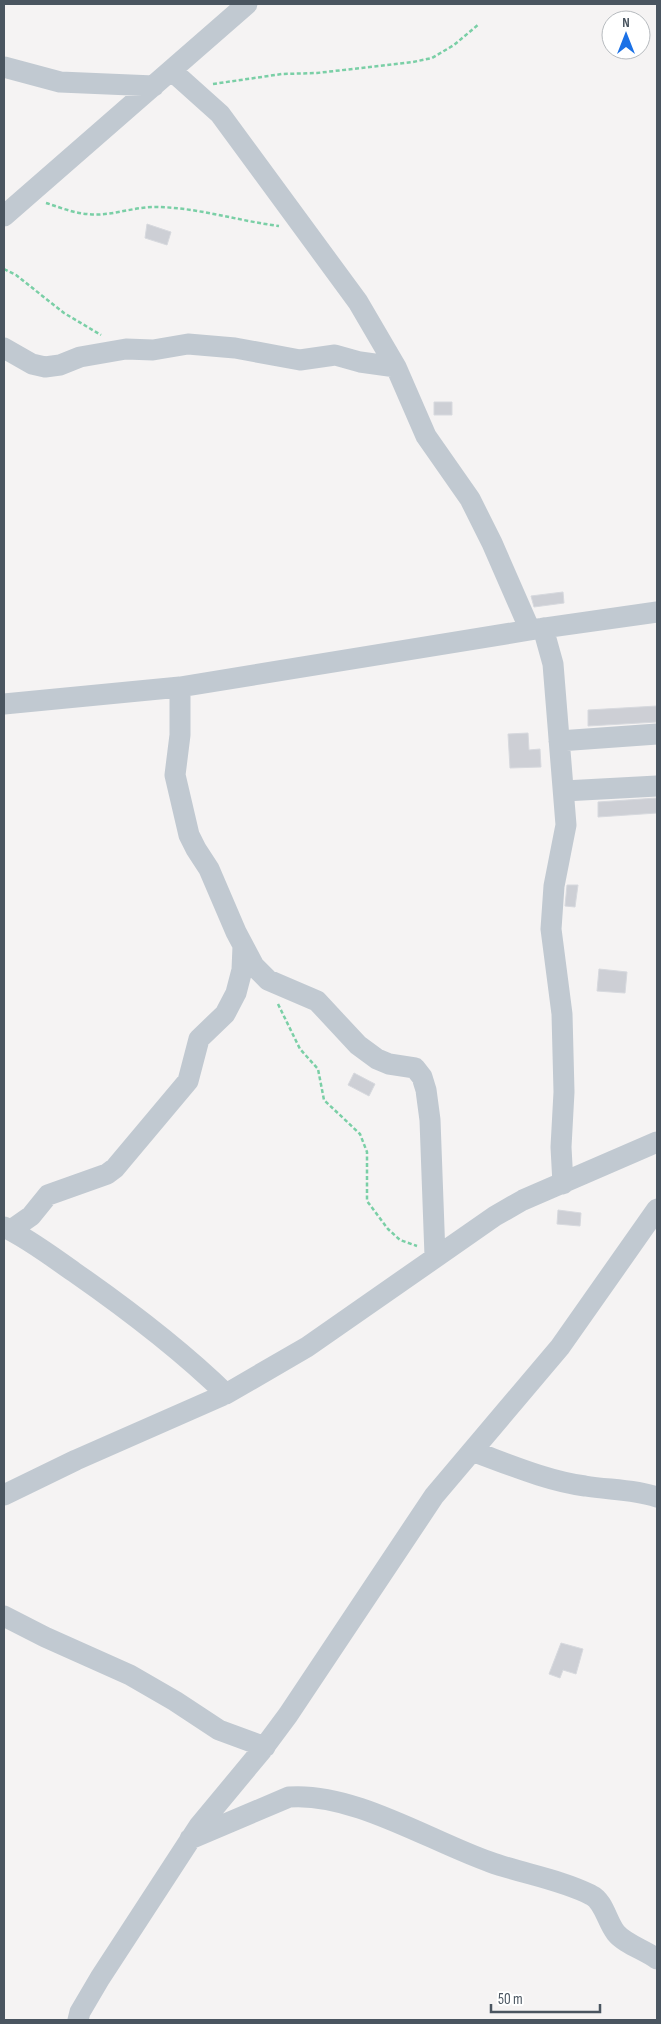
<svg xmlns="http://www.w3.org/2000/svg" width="661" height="2024" viewBox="0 0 661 2024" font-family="'Sofia Sans Condensed',sans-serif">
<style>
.building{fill:#cdcfd5;stroke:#d7d9de}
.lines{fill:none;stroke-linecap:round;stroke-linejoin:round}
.path{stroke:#7acfa6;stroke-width:2.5;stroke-dasharray:4 2.5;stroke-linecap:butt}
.minor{stroke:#c1c9d1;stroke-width:21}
</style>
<rect width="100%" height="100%" fill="#f5f3f3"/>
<path class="building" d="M147,224l24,8 -4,13 -22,-7z
M434,402h18v13h-18z
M563,592l1,11 -30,4 -3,-11z
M657,706v16l-69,4v-16z
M528,733l1,17 11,-1 1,18 -31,1 -2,-34z
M657,798v15l-59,4v-15z
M567,885h11l-3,22 -10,-1z
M599,969l28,3 -2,21 -28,-2z
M354,1073l21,11 -6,12 -21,-11z
M558,1210l23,3 -1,13 -23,-2z
M561,1643l22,6 -7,25 -13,-4 -3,8 -11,-4z"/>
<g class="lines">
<path class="path" d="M213,84l69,-10 35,-1 96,-11 19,-4 22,-13 25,-21
M46,203c13,4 27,10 41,11 24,3 47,-8 72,-7 40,1 80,14 120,19
M4,269l12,6 48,38 37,22
M278,1004l22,45 18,20 6,31 36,34 7,18v49l21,28 12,11 17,6"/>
<path class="minor" d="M4,67l56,15 94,4
M172,71l48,43 138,188 38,65 30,69 44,63 22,44 38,87
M4,216l243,-212
M4,348l28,16 13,3 15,-2 20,-8 46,-8 27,1 35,-6 47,4 65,12 35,-5 25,7 36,5
M543,628l10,36 13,161 -12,61 -3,43 11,85 2,78 -3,55 2,37
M180,687v48l-5,40 14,60 7,14 13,20 27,63 18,34 14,14 49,21 41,44 19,14 12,5 26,4 7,9 4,13 4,30 5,136
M4,704l176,-17 350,-57 127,-18
M559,741l98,-7
M564,791l93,-5
M4,1227c25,12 47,29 70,45 53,37 105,76 152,122
M11,1230l20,-14 17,-21 59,-21 8,-6 73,-87 11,-42 26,-25 11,-21 6,-23 1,-24
M472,1451c36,13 75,30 113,35 25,4 48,3 72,11
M4,1495l72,-35 150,-66 81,-47 188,-131 28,-16 134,-58
M4,1616l41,21 85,38 45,26 44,29 46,17
M190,1839l99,-42c64,-5 141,44 201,65 33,12 69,17 101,33 13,6 16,27 25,38 9,11 29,17 41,26
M78,2020l2,-8 20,-34 99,-152 63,-76 26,-35 146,-219 126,-149 97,-138"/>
</g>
<rect width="661" height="2024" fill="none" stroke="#4a5560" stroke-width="10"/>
<g transform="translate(626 35)"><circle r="24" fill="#ffffff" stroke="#b7bbbf"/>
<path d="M0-4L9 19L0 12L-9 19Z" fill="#1b71e6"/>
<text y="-8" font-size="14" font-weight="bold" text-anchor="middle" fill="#4a5560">N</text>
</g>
<path d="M491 2004v8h109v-8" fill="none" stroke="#4a5560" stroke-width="2.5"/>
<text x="498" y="2004" font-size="15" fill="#4a5560" stroke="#ffffff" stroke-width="4" paint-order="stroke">50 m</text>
</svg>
